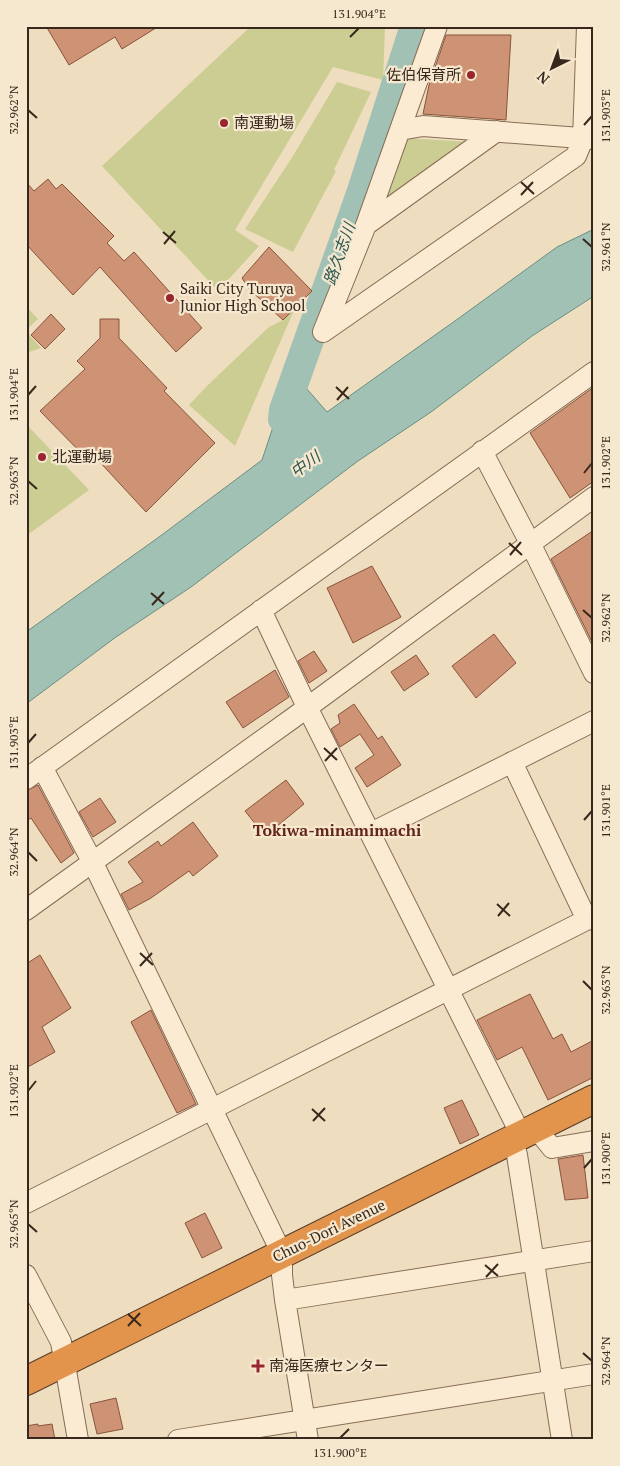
<svg xmlns="http://www.w3.org/2000/svg" width="620" height="1466" viewBox="0 0 620 1466" font-family="'PT Serif','Noto Sans JP',serif">
<style>
.green{fill:#cbcd93}
.water{fill:#a2c1b5;stroke:#698f82}
.lines{fill:none;stroke-linecap:round;stroke-linejoin:round}
.river{stroke:#a2c1b5;stroke-width:30}
.building{fill:#ce9274;stroke:#88543c}
.minor-casing{stroke:#886d57;stroke-width:22}
.highway-casing{stroke:#553c2c;stroke-width:30}
.minor{stroke:#faebd2;stroke-width:20}
.highway{stroke:#e2944c;stroke-width:28}
.ticks{fill:none;stroke:#37271c;stroke-width:2}
.poi-dot{fill:#99252f;stroke:#f6e8cf;stroke-width:2}
.labels{text-anchor:middle;stroke-width:4.5;stroke-linejoin:round;paint-order:stroke}
.poi-label{font-size:15px;fill:#37271c;stroke:#f6e8cf;text-anchor:start}
.street-label{font-size:15px;fill:#37271c;stroke:#f6e8cf}
.water-label{font-size:16px;font-style:italic;fill:#2b5751;stroke:#f6e8cf}
.neighbourhood-label{font-size:16px;font-weight:bold;fill:#65241a;stroke:#f6e8cf}
.neatline{fill:none;stroke:#37271c;stroke-width:2}
.ticks-label{font-size:12px;text-anchor:middle;fill:#37271c}
</style>
<rect width="100%" height="100%" fill="#efddbf"/>
<path class="green" d="M251,26h134l-2,54 -50,-13 -98,163 24,16 -41,45 -116,-125z
M337,82l34,10 -37,78 2,1 -43,81 -48,-23 48,-73z
M405,138l66,4 -92,65z
M26,306l12,13 -12,11z
M295,308l-60,138 -46,-41 18,-19 62,-59 14,-7z
M26,331l15,17 -15,5z
M26,424l63,66 -63,46z"/>
<path class="water" d="M594,229v67l-62,40 -101,76 -73,49 -167,126 -75,50 -90,67v-72l133,-95 103,-77 27,-81 11,2 27,31 132,-94 98,-71z"/>
<g class="lines">
<path class="river" d="M283,419l1,-9 77,-216 54,-168"/>
</g>
<path class="building" d="M46,26h113l-37,23 -7,-12 -46,28z
M446,35h65l-5,85 -83,-6 6,-29z
M48,179l8,10 6,-5 52,52 -7,7 17,18 10,-9 68,76 -26,24 -76,-85 -27,28 -47,-51v-62l8,9z
M269,247l43,44 -29,29 -33,-30 -8,-12z
M51,314l14,15 -20,20 -14,-14z
M100,319h19v19l48,50 -3,3 51,52 -69,69 -49,-53 -5,5 -52,-53 45,-42 -8,-8 23,-23z
M591,389l3,5v87l-24,17 -40,-65z
M594,530v116l-43,-87z
M372,566l29,51 -48,26 -26,-55z
M494,634l22,29 -40,35 -24,-32z
M314,651l13,20 -18,12 -11,-22z
M416,655l13,19 -25,17 -13,-19z
M275,670l14,27 -46,31 -17,-26z
M354,704l24,35 4,-3 19,29 -34,22 -12,-19 19,-13 -14,-21 -20,13 -9,-18 9,-6 -2,-8z
M286,780l18,24 -39,32 -20,-25z
M38,785l36,68 -13,10 -30,-45 -5,3v-30z
M100,798l16,24 -23,15 -14,-25z
M193,822l25,34 -25,20 -4,-5 -38,27 -22,12 -8,-16 22,-12 -15,-20 30,-21 3,5z
M40,955l31,53 -29,19 13,25 -29,16v-104z
M530,994l23,45 9,-5 9,18 23,-12v37l-46,23 -26,-53 -25,13 -20,-40z
M151,1010l45,94 -19,9 -46,-91z
M462,1100l17,35 -19,9 -16,-36z
M583,1155l5,43 -23,2 -7,-41z
M205,1213l17,35 -20,10 -17,-35z
M116,1398l7,31 -26,5 -7,-30z
M38,1424v2l14,-2 3,16h-29v-14z"/>
<g class="lines">
<g class="minor-casing">
<path id="minor" d="M437,26l-71,199 -43,107 253,-176 7,-17 4,-113
M400,130l23,-4 171,13
M366,225l131,-94
M482,451l48,92 64,130
M261,610l46,97 214,428
M512,762l75,158
M42,767l51,96 189,391v21l3,25 23,140
M26,779l568,-407
M371,833l223,-112
M26,910l267,-192 301,-221
M536,1128l16,20 42,-7
M513,1140l4,15 45,285
M26,1203l568,-287
M26,1275l35,67 17,98
M285,1300l309,-49
M178,1440l416,-66"/>
</g>
<g class="highway-casing">
<path id="highway" d="M26,1381l568,-282"/>
</g>
<use href="#minor" class="minor"/>
<use href="#highway" class="highway"/>
</g>
<path class="ticks" d="M350,37l9,-9M28,110l9,8M584,125l8,-9M521,182l13,12M521,195l12,-13M163,232l13,11M583,239l9,8M164,244l11,-13M336,387l13,12M28,395l8,-9M337,400l11,-13M584,473l8,-10M28,481l9,8M509,543l13,12M510,555l11,-13M151,593l13,11M152,605l12,-13M583,610l9,8M28,743l8,-9M324,748l13,12M325,761l12,-13M584,820l8,-9M28,852l9,9M497,904l13,12M498,916l11,-13M140,953l13,12M140,966l12,-13M583,981l9,9M28,1091l8,-10M312,1109l13,12M313,1121l12,-13M584,1168l8,-9M28,1224l9,8M485,1265l13,11M486,1277l12,-13M128,1314l13,12M128,1326l12,-13M583,1353l9,8M340,1438l9,-9"/>
<g class="poi-dot">
<circle cx="471" cy="75" r="5"/>
<circle cx="224" cy="123" r="5"/>
<circle cx="170" cy="298" r="5"/>
<circle cx="42" cy="457" r="5"/>
<path d="M255.5 1358.5h5v5h5v5h-5v5h-5v-5h-5v-5h5z"/>
</g>
<g class="labels">
<g class="poi-label">
<text x="461" y="80" text-anchor="end">佐伯保育所</text>
<text x="234" y="128">南運動場</text>
<text x="180" y="294">Saiki City Turuya<tspan x="180" dy="17">Junior High School</tspan></text>
<text x="52" y="462">北運動場</text>
<text x="269" y="1371">南海医療センター</text>
</g>
<g class="street-label">
<text transform="translate(329 1231) rotate(-26)" y="5">Chuo-Dori Avenue</text>
</g>
<g class="water-label">
<text transform="translate(339 254) rotate(-71)" y="6">路久志川</text>
<text transform="translate(305 464) rotate(-36)" y="6">中川</text>
</g>
<g class="neighbourhood-label">
<text x="337" y="836">Tokiwa-minamimachi</text>
</g>
</g>
<rect width="620" height="1466" fill="none" stroke="#f6e8cf" stroke-width="55"/>
<g transform="translate(552 68) rotate(222)" stroke="#f6e8cf" stroke-width="4" paint-order="stroke">
<path d="M0-4L9 19L0 12L-9 19Z" fill="#37271c"/>
<text y="-8" font-size="14" font-weight="bold" text-anchor="middle" fill="#37271c">N</text>
</g>
<rect x="28" y="28" width="564" height="1410" class="neatline"/>
<g class="ticks-label">
<text x="359" y="18">131.904°E</text>
<text transform="translate(14 110) rotate(-90)" y="4">32.962°N</text>
<text transform="translate(606 116) rotate(-90)" y="4">131.903°E</text>
<text transform="translate(606 247) rotate(-90)" y="4">32.961°N</text>
<text transform="translate(14 395) rotate(-90)" y="4">131.904°E</text>
<text transform="translate(606 463) rotate(-90)" y="4">131.902°E</text>
<text transform="translate(14 481) rotate(-90)" y="4">32.963°N</text>
<text transform="translate(606 618) rotate(-90)" y="4">32.962°N</text>
<text transform="translate(14 743) rotate(-90)" y="4">131.903°E</text>
<text transform="translate(606 811) rotate(-90)" y="4">131.901°E</text>
<text transform="translate(14 852) rotate(-90)" y="4">32.964°N</text>
<text transform="translate(606 990) rotate(-90)" y="4">32.963°N</text>
<text transform="translate(14 1091) rotate(-90)" y="4">131.902°E</text>
<text transform="translate(606 1159) rotate(-90)" y="4">131.900°E</text>
<text transform="translate(14 1224) rotate(-90)" y="4">32.965°N</text>
<text transform="translate(606 1361) rotate(-90)" y="4">32.964°N</text>
<text x="340" y="1457">131.900°E</text>
</g>
</svg>
